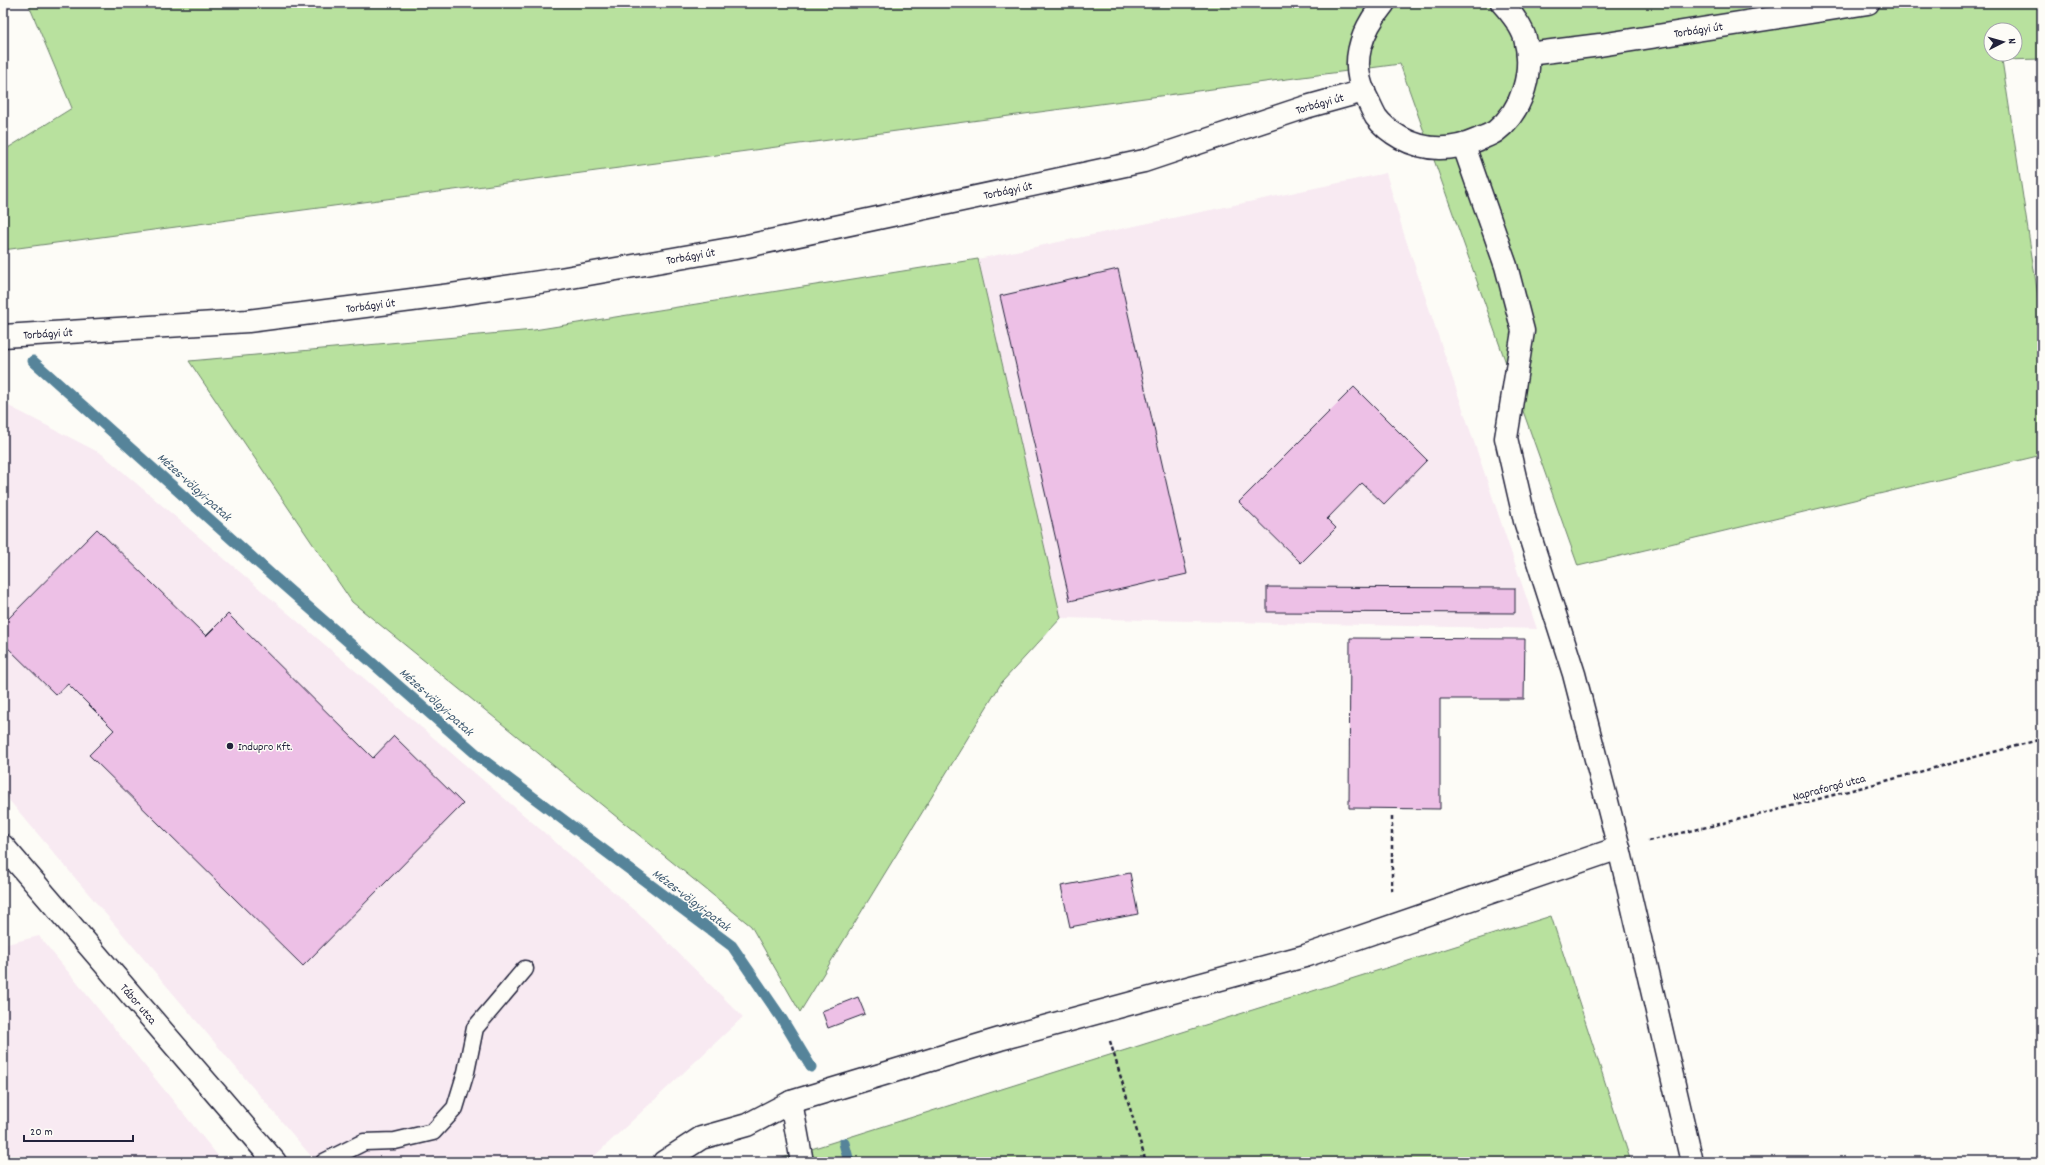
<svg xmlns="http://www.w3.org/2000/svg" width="2045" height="1165" viewBox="0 0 2045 1165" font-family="Dekko,sans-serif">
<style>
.built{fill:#f8eaf2}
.green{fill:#b8e19e;stroke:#6d826c;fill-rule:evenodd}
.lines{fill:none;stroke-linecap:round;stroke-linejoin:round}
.stream{stroke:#56849a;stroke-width:11}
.building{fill:#edc0e6;stroke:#22223b}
.lane-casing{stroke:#22223b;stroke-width:19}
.street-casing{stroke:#22223b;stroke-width:25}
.secondary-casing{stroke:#22223b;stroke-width:25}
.path{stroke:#22223b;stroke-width:2.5;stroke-dasharray:4 3;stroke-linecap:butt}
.lane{stroke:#fdfcf7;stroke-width:16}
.street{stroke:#fdfcf7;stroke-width:22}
.secondary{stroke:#fdfcf7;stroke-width:22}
.poi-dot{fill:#22223b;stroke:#fdfcf7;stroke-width:1.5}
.labels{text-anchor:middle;stroke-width:3;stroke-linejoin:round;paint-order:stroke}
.street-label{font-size:12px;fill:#22223b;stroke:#fdfcf7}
.poi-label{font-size:12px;fill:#22223b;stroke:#fdfcf7;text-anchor:start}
.water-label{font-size:13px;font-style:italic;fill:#405b72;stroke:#fdfcf7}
</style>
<rect width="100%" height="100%" fill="#fdfcf7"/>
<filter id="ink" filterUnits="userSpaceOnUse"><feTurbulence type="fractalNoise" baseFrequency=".025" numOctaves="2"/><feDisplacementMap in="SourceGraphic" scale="8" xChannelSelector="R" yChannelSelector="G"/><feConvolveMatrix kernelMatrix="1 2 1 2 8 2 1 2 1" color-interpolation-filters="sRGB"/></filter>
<g filter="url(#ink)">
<path class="built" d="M1386,173l18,61 133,395 -476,-11 -83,-359z
M3,403l99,51 535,458 106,105 -155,145h-272l-313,-369z
M39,936l184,226h-220v-217z"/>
<path class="green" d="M28,3h2014v56l-40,1 40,262v133l-464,111 -178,-502 -1397,186v-99l69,-43zM1991,30h24v24h-24z
M978,259l83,359 -59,64 -202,330 -49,-86 -399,-324 -163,-241 345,-31z
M1551,916l80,246h-861z"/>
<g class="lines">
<path class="stream" d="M33,361l240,215 209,183 250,187 50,73 29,48
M844,1143l5,19"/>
</g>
<path class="building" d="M1118,269l69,305 -117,27 -70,-305z
M1354,387l73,73 -43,44 -22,-21 -35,36 9,9 -35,35 -62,-61z
M97,529l109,107 22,-22 145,144 21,-22 69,68 -160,162 -214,-211 25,-25 -46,-46 -12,11 -53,-52v-19z
M1267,587l248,1v25l-248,-1z
M1350,638l175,1 -1,60h-84v110l-91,-1z
M1130,873l8,41 -68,13 -9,-41z
M858,997l7,17 -37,14 -6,-17z"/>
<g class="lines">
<g class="lane-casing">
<path id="lane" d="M324,1162l40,-20 31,-1 38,-9 22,-24 11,-36 9,-44 50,-59"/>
</g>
<g class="street-casing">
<g id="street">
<path id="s1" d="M1528,54l72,-9 268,-42"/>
<path d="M1464,146l42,120 17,65 -17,107 19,83 49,153 45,174 73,314"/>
<path id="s2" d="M3,846l272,316"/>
<path d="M791,1102l11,60"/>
<path d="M664,1162l37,-24 46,-13 44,-23 209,-63 305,-83 314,-108"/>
</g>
</g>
<g class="secondary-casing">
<g id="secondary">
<path d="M1384,3c-22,27 -35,58 -19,92 4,7 7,15 11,22 6,8 16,16 25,21 24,13 51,13 76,2 6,-3 14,-5 19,-9 27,-21 38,-60 29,-93 -4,-13 -14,-25 -23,-35"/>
<path id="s3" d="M3,336l245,-15 203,-26 109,-16 187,-33 397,-85 162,-54 58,-16"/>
</g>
</g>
<path class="path" d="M1392,817v77
M1648,841l122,-29 272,-73
M1110,1041l36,121"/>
<use href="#lane" class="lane"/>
<use href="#street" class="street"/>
<use href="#secondary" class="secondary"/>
</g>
</g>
<circle class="poi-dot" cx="230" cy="746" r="4"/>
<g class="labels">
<g class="street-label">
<text dy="4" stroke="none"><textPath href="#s1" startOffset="172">Torbágyi út</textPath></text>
<text dy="4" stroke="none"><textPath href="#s3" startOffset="1341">Torbágyi út</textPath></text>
<text dy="4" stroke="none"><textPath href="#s3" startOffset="1017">Torbágyi út</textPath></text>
<text dy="4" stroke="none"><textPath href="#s3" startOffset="693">Torbágyi út</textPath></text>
<text dy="4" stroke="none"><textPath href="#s3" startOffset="369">Torbágyi út</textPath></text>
<text dy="4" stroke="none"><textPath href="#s3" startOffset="45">Torbágyi út</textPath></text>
<text transform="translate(1829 787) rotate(-15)" y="4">Napraforgó utca</text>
<text dy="4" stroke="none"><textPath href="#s2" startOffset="208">Tábor utca</textPath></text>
</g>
<g class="poi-label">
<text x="238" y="750">Indupro Kft.</text>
</g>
<g class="water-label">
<text transform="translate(195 486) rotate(42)" y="5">Mézes-völgyi-patak</text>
<text transform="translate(437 701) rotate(42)" y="5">Mézes-völgyi-patak</text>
<text transform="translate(692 899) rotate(37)" y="5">Mézes-völgyi-patak</text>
</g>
</g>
<rect width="2045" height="1165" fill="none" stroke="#fdfcf7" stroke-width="16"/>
<rect x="8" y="8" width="2029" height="1149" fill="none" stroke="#22223b" stroke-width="1.5" filter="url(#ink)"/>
<g transform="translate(2003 42) rotate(84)"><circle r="19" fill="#fdfcf7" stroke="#a5a5ac"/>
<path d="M0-3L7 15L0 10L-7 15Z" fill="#22223b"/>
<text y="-6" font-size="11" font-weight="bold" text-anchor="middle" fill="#22223b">N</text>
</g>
<path d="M24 1135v6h109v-6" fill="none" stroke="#22223b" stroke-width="2"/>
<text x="30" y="1135" font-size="12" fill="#22223b" stroke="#fdfcf7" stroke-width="3" paint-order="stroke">20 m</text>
</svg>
